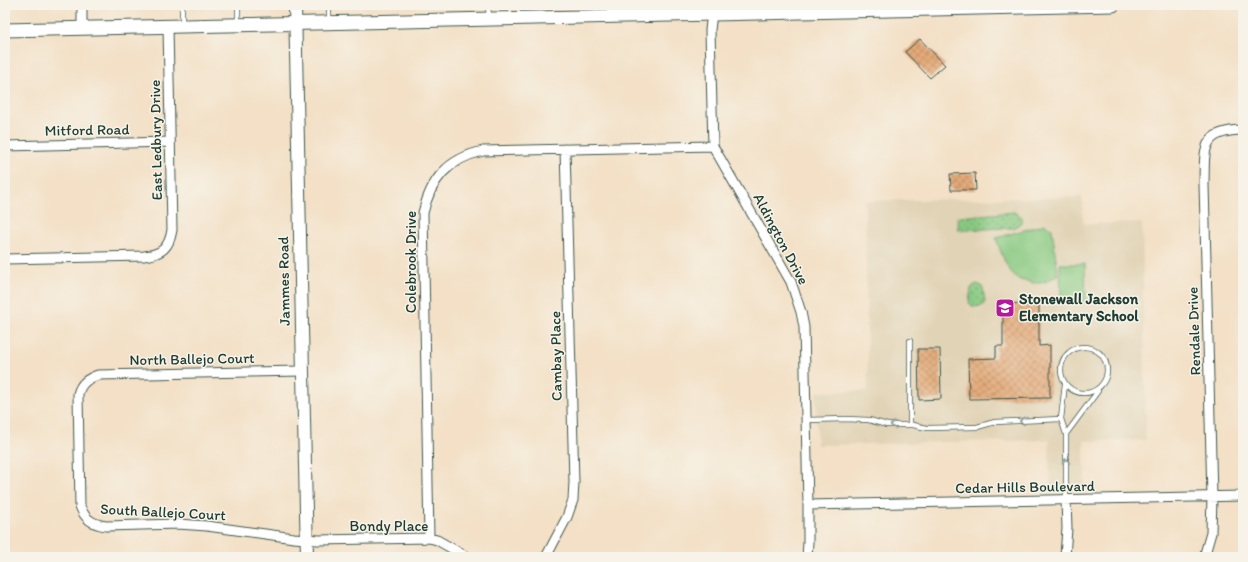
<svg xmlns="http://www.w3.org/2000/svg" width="1248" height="562" viewBox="0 0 1248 562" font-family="Itim,sans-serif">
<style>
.built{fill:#e1d3b5}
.green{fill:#88c981;stroke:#54835a}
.park{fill:url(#park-dots);stroke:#54835a}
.building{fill:url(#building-cross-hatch)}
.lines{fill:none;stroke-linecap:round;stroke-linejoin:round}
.service-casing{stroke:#3f554a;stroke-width:6}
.minor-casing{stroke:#3f554a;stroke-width:11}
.tertiary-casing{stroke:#3f554a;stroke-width:14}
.secondary-casing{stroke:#3f554a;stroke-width:15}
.service{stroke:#fff;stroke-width:4.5}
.minor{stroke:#fff;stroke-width:9}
.tertiary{stroke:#fff;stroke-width:12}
.secondary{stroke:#fff;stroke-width:13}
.oneway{stroke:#8f9e9a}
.labels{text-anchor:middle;stroke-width:3;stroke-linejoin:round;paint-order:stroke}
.street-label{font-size:15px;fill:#1f3d34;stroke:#f7f3e8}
.poi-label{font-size:15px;font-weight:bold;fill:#1f3d34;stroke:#f7f3e8;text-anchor:start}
</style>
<defs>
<pattern id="park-dots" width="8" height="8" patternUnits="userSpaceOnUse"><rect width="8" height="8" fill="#88c981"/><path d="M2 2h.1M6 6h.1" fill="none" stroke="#6fa46a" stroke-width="1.8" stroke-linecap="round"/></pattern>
<pattern id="building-cross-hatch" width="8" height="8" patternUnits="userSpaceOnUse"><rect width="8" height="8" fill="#e4aa79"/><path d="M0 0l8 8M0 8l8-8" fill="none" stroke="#b88c64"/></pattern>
</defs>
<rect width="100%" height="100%" fill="#f7f3e8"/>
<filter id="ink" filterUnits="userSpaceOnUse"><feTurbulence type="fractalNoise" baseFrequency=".025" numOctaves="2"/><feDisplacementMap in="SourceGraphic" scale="8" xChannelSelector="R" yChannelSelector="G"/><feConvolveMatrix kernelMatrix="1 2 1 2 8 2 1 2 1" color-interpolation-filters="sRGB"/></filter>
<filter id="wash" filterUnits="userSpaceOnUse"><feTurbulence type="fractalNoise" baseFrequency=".012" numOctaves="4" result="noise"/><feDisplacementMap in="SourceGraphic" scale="16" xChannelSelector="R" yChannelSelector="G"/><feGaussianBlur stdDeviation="0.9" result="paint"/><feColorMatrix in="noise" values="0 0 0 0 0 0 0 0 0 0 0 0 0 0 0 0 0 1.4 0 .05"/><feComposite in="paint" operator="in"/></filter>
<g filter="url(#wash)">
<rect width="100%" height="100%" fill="#f3e0c6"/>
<path class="built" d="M137,5h138l-138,4z
M1082,197l1,27 59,-1 4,217 -62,1 1,48 -35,1 -1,-50 -232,5 -1,-53 52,-1 -3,-190z"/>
<path class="green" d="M1045,224l7,5 6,45c-10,8 -16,11 -29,8 -2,-1 -6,-1 -9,-2 -14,-8 -19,-29 -24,-42z
M1060,264h25l1,38h-25z"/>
<path class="park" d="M1014,212l8,5c0,7 -4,9 -11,11l-53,2v-13z
M976,284l4,1 3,3 2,14 -3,4 -9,1 -4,-4 2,-15z"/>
<g id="blocks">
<path class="building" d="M920,39l25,26 -15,13 -25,-26z
M975,173l1,17h-25l-1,-16z
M1039,303v43l11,-1v53l-81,1 -1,-40 28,-1v-12h7v-42z
M918,349h22l1,50 -22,1z"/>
</g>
</g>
<g filter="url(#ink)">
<use href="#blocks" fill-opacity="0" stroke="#3f554a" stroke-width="1"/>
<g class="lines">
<g class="service-casing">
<path id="service" d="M238,5v18
M329,5v17
M488,5l1,13
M614,5l1,10
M650,5v9
M182,25v-20
M910,341v84
M1061 370a23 23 0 1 1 46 0a23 23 0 1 1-46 0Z
M1065,384l-4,35 5,15v66
M806,420l40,-1 23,1 18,5h26l14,3 50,-1 18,-5 66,-3
M1066,434l32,-43"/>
</g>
<g class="minor-casing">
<path id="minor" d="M82,5v23
M713,5l-3,25 3,116 78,136 10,30 3,15 4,178v37l-1,15
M5,146l165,-4
M5,259l139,-3c18,-2 25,-8 28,-26l-4,-203
M302,371l-204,4c-11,4 -17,8 -20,19l2,112c5,14 13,18 26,20l72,-2 29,2 87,12 24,2 111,-2 8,2 30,17
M808,505l435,-9
M429,538l-6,-325c8,-34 25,-54 60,-62l230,-5
M546,557l21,-40 6,-17 1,-18 -9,-333
M1065,557l2,-29 -1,-28
M1204,557l7,-24 1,-36 -8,-313c1,-35 -4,-53 39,-54"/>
</g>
<g class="tertiary-casing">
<path id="tertiary" d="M295,5l12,552"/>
</g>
<g class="secondary-casing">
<path id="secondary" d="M5,30l1108,-25"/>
</g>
<use href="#service" class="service"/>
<use href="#minor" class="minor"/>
<use href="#tertiary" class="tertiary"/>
<use href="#secondary" class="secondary"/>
</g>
<defs><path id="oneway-chevron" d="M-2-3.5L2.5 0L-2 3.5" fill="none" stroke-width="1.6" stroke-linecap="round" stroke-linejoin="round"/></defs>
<g class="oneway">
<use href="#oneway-chevron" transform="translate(1022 421) rotate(178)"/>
<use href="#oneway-chevron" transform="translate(893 425) rotate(-179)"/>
<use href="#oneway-chevron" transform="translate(1066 461) rotate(-90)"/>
</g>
</g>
<defs>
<g id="school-square" transform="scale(1)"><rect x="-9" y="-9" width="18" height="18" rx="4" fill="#b5179e" stroke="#f7f3e8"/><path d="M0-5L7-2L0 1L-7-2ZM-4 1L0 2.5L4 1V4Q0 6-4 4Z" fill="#fff"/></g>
</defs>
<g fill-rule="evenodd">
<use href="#school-square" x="1005" y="308"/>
</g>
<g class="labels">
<g class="street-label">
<text transform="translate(87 130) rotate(-1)" y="5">Mitford Road</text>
<text transform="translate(156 140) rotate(-91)" y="5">East Ledbury Drive</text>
<text transform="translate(781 239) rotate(62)" y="5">Aldington Drive</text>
<text transform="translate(411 262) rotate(-90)" y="5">Colebrook Drive</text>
<text transform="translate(284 281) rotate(-91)" y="5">Jammes Road</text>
<text transform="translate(1194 331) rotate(-92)" y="5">Rendale Drive</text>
<text transform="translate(556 356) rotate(-91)" y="5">Cambay Place</text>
<text transform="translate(192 359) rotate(-1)" y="5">North Ballejo Court</text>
<text transform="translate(1025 487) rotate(-1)" y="5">Cedar Hills Boulevard</text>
<text transform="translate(163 512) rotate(3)" y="5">South Ballejo Court</text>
<text x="389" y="531">Bondy Place</text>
</g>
<g class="poi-label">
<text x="1019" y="304">Stonewall Jackson<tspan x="1019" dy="17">Elementary School</tspan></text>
</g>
</g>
<rect width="1248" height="562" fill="none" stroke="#f7f3e8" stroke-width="20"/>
</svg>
